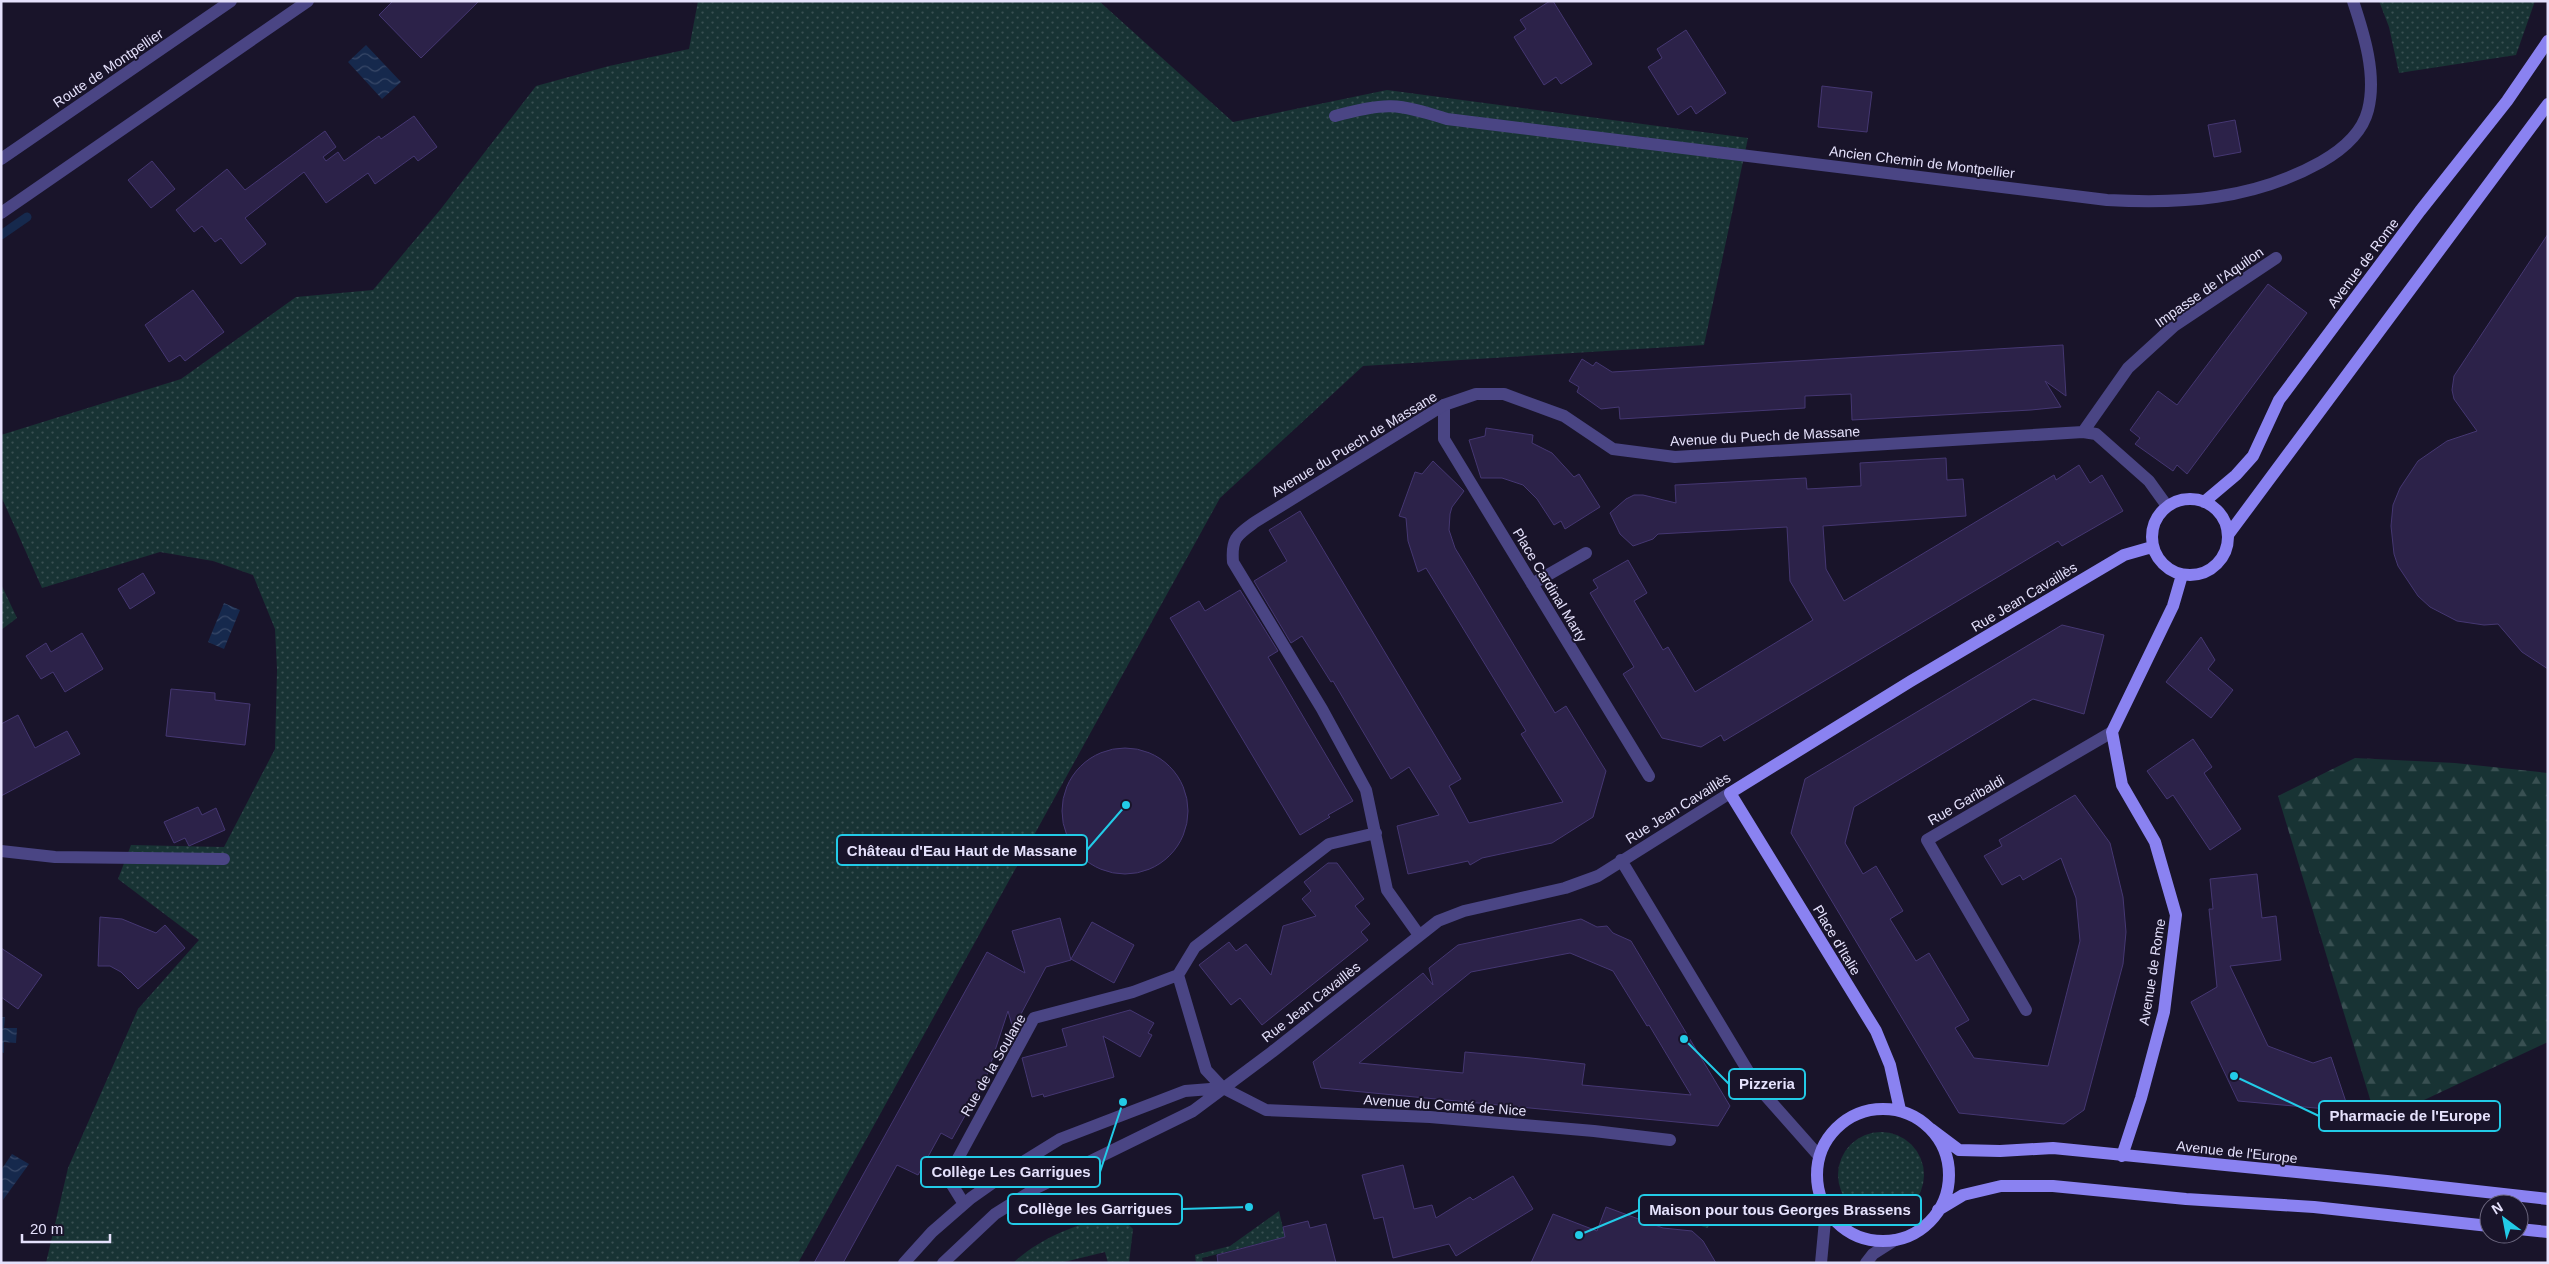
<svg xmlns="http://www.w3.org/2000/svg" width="2549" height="1264" viewBox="0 0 2549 1264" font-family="Helvetica,sans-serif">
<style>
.grass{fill:url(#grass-dots)}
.forest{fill:url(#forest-firs)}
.water{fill:url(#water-waves)}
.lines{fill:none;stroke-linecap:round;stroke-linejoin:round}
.stream{stroke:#16294d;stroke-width:9}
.building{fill:#2c2249;stroke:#453772;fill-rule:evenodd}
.pedestrian{stroke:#4a4584;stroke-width:12}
.minor{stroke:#4a4584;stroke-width:12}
.tertiary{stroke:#4a4584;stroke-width:12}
.secondary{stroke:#8a82f1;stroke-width:12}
.labels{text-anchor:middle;stroke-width:4;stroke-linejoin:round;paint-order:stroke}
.street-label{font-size:14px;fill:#e5e1fc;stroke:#19142a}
.leader{fill:none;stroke:#22cbe7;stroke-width:2}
.callout-dot{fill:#22cbe7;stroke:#19142a;stroke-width:2}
.callout{fill:#19142a;stroke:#22cbe7;stroke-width:2}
.callout-label{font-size:15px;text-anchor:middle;font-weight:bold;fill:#e5e1fc}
</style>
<defs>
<pattern id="grass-dots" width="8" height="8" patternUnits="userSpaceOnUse" patternTransform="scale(1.25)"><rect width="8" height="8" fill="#183334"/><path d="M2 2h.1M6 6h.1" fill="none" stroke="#395052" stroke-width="1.8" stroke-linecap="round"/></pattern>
<pattern id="forest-firs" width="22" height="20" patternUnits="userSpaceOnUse" patternTransform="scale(1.25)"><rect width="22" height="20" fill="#183334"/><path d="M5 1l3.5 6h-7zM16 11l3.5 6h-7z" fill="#395052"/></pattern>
<pattern id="water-waves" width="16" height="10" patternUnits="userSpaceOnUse" patternTransform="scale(1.25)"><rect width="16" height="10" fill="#16294d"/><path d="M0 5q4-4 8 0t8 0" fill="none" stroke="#384868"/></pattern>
</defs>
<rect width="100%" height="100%" fill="#19142a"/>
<path class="grass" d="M698,1h401l134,121 154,-32 361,48 -44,207 -341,21 -143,132 -422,765h-752l22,-95 70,-159 61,-69 -81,-61 13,-34 93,2 51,-98 2,-79 -2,-41 -22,-54 -40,-14 -53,-9 -118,36 -41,-92v-61l180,-56 115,-82 77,-7 67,-80 96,-124 73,-20 80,-17z
M2379,1h156l-19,54 -117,18 -10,-46z
M1,584l16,34 -16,12z
M1838 1175a43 43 0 1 1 86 0a43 43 0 1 1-86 0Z
M1696,1195c11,2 20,11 23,22l-12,11 -20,-7 -11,2 -2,-10 10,-17z
M1279,1211l6,26 -83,21 1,5h-7l-1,-8 35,-9z
M1114,1215l9,4 10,10 -4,34h-21l-3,-11 -45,11h-47c28,-26 65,-39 101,-48z"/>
<path class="forest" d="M2355,758l100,5 93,10v269l-171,80 -99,-326z"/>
<path class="water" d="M366,45l35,37 -19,17 -34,-37z
M224,603l16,7 -16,39 -16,-7z
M1,1017h4l-1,11h13l-1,15 -12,-1v11l-3,-1z
M12,1154l17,10 -26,36 -2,-30z"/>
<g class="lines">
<path class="stream" d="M1,235l26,-18"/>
</g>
<path class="building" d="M393,1h86l-58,57 -42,-43z
M1550,1h3l39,63 -31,20 -5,-7 -12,8 -30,-48 12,-8 -6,-9z
M1686,30l40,63 -30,21 -5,-8 -13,9 -30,-48 14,-9 -5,-9z
M1822,86l50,6 -5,40 -49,-5z
M414,116l23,31 -19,14 -4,-5 -39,28 -7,-11 -42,30 -22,-31 -59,46 21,26 -25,20 -20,-26 -6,4 -13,-16 -8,6 -18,-22 51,-41 18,21 80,-59 11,16 -13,10 3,4 12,-9 6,9 35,-25 2,3z
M2235,120l6,32 -27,5 -6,-32z
M152,161l23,28 -24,19 -23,-28z
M2548,234v435l-26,-17 -24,-28 -14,1 -27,-4 -27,-14 -12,-11 -20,-30 -4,-12 -3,-28 2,-21 7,-17 18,-27 29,-20 30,-10 -23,-32 -2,-9 2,-14z
M2268,284l39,29 -120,161 -10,-9 -4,6 -38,-27 5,-6 -10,-8 28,-39 19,14z
M193,290l31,42 -39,29 -5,-6 -11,7 -24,-37z
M2063,345l3,51 -21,-15 16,26 -30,3 -179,10 -1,-26 -46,2v12l-185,11 -1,-12 -18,2 -24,-17 2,-5 -10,-6 13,-22 11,7 3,-4 16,10z
M1486,428l47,7 -1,8 20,10 22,24 5,-3 21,33 -35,22 -4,-8 -7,4 -17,-26 -14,-14 -21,-7h-21l-12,-38 16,-4z
M1946,458l1,22 16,-1 3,37 -143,10 3,43 18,32 210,-126 2,5 23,-15 11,18 12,-8 21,36 -61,35 -4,-5 -334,200 -3,-6 -20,12 -39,-9 -39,-64 11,-7 -44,-74 8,-5 -5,-8 35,-20 19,33 -13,8 29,49 5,-3 27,45 118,-72 -23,-39 -3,-54 -129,7 -5,5 -20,7 -13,-12 -10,-21 16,-14 8,-4h9l33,8 -1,-18 131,-7 1,11 54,-3 -1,-23z
M1433,461l31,30 -12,16 -2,7 -1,16 6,18 100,165 11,-7 40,65 -13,46 -41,26 -70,15 -12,7 -2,-4 -60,13 -11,-48 42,-11 -30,-48 -18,12 -58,-98 -2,1 -29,-46 -11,7 -37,-62 33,-20 -18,-31 31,-19 161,268 -12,7 20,37 94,-21 -42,-68 5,-3 -100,-163 -8,4 -10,-31 -2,-23 -7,-2 16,-44 7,2z
M143,573l12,20 -25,16 -12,-20z
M1240,590l38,61 -10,6 85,144 -25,14 2,2 -30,18 -130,-217 29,-17 6,10z
M2062,625l42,10 -20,79 -51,-15 -179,108 -9,36 18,31 13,-8 27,45 -13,8 26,42 13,-8 40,67 -14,8 19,30 74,8 32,-125 -4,-43 -15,-40 -38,22 -3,-5 -18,10 -18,-29 18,-10 -3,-6 76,-45 35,48 13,54 3,35 -3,32 -39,146 -20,14 -105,-11 -168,-280 14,-54z
M82,633l21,36 -38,23 -12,-20 -12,7 -15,-23 20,-13 5,9z
M2201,637l14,23 -7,9 25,21 -22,28 -45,-36z
M171,689l44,4v7l35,4 -5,41 -79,-9z
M18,715l17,33 32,-17 13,23 -79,42v-72z
M2193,739l19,28 -8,6 37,56 -31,21 -37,-55 -6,4 -20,-28z
M1062 811a63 63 0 1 1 126 0a63 63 0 1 1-126 0Z
M198,807l4,8 14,-7 9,22 -36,16 -4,-8 -11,5 -10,-21z
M1328,863h9l27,36 -9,7 15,18 -9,8 7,8 -106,85 -22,-27 -9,7 -32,-40 30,-23 7,9 10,-7 25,31 12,-49 33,-10 -14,-17 9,-8 -7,-9z
M2257,874l5,44 14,-2 5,44 -51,6 38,80 45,17 18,-6 18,54 -111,-10 -47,-99 26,-15 -8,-78h4l-3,-30z
M100,917l22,2 34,14 9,-8 20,23 -47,41 -17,-17 -11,-6h-12z
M1060,918l11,42 -25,7 -33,62 -5,-18 -22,67 -34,61 -11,-6 -23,42 -21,-10 -54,98h-29l173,-311 38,21 -13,-42z
M1581,919l16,8 10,-1 6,7 18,8 99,165 -12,20 -397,-38 -8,-26 110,-89 10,12 -4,-17 29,-23zM1570,953l43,18 34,55 2,-1 42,70 -109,-10 3,-21 -54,-6 -66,-6 -2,21 -104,-10 112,-91z
M1092,922l42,23 -20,38 -43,-24z
M1,948l41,27 -24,34 -17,-12z
M1130,1010l24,13 -6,10 4,2 -12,22 -37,-21 11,41 -70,20 -1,-3 -11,3 -10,-39 45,-12 -5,-17z
M1403,1165l11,44 18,-4 4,13 34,-21 3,3 40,-24 20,33 -77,47 -7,-12 -56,14 -10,-41 -9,2 -12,-44z
M1606,1207l57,21 29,3 11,10 13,22h-185l22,-49 44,17z
M1308,1221l2,7 16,-4 10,39h-118l-1,-8 68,-18 -2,-10z"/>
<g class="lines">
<path class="pedestrian" d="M1444,405v34l205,337
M1532,584l54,-31"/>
<path class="minor" d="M1335,116c50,-14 62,-13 112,3l660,81c76,4 146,0 214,-38 21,-12 41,-28 47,-52 9,-35 -4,-76 -15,-109
M1,213l307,-212
M2083,432l45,-64 46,-42 102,-68
M1,851l54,6 169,2
M1621,860l136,226 62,70
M1419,935l-32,-45 -21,-100 -44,-81 -89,-147c-2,-24 4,-27 22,-40l189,-117 32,-11h28l60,22 49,33 62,8 408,-25 13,2 53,47 18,25
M1178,975l28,95 17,18
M2026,1010l-99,-170 185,-108
M964,1204l-13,-21 4,-19 79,-146 99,-26 45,-17 17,-28 134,-103 47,-11
M904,1263l28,-31 39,-34 47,-33 42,-26 125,-48 38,-3 43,22 164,7 164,14 76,9
M943,1263l52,-49 43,-27 155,-76 79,-59 166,-131 26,-10 101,-23 33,-12 132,-83
M1821,1263l5,-53
M1866,1263l7,-9 22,-14"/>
<path class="tertiary" d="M1,159l230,-158"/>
<path class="secondary" d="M2152 537a38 38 0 1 1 76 0a38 38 0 1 1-76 0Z
M2204,502l32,-27 17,-19 26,-56 141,-189 87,-110 41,-60
M2228,535l320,-431
M1817 1175a66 66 0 1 1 132 0a66 66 0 1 1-132 0Z
M1900,1110l-10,-45 -14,-34 -146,-238 181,-112 213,-126 28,-8
M1931,1129l28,21 41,1 53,-3 334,33 161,18
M2122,1156l19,-58 23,-86 12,-97 -21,-73 -33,-57 -10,-53 61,-126 9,-31
M1938,1210l25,-15 38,-9h52l133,13 128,8 175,19
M2519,1229l29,3"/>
</g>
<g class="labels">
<g class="street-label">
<text transform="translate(108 68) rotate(-34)" y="5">Route de Montpellier</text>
<text transform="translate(1922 162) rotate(7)" y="5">Ancien Chemin de Montpellier</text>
<text transform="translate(2363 263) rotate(-53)" y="5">Avenue de Rome</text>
<text transform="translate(2209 287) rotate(-35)" y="5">Impasse de l'Aquilon</text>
<text transform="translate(1765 436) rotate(-3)" y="5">Avenue du Puech de Massane</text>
<text transform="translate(1354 444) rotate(-31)" y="5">Avenue du Puech de Massane</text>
<text transform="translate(1550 585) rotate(59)" y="5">Place Cardinal Marty</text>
<text transform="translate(2024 597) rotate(-31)" y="5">Rue Jean Cavaillès</text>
<text transform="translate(1966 800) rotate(-30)" y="5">Rue Garibaldi</text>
<text transform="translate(1678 808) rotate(-32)" y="5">Rue Jean Cavaillès</text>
<text transform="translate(1837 940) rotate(59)" y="5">Place d'Italie</text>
<text transform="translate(2152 972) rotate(-81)" y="5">Avenue de Rome</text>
<text transform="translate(1311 1002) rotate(-38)" y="5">Rue Jean Cavaillès</text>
<text transform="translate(993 1065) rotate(-60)" y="5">Rue de la Soulane</text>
<text transform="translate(1445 1105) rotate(4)" y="5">Avenue du Comté de Nice</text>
<text transform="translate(2237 1152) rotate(6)" y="5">Avenue de l'Europe</text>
</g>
</g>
<path class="leader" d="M1126 805L1087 850M1684 1039L1729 1084M2234 1076L2319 1116M1123 1102L1100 1172M1249 1207L1182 1209M1579 1235L1639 1210"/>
<g class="callout-dot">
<circle cx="1126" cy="805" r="5"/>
<circle cx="1684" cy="1039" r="5"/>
<circle cx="2234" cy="1076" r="5"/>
<circle cx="1123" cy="1102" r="5"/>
<circle cx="1249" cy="1207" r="5"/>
<circle cx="1579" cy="1235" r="5"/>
</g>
<g class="callout">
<rect x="837" y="835" width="250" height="30" rx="5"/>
<rect x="1729" y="1069" width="76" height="30" rx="5"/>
<rect x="2319" y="1101" width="181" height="30" rx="5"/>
<rect x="921" y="1157" width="179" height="30" rx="5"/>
<rect x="1008" y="1194" width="174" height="30" rx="5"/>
<rect x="1639" y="1195" width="282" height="30" rx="5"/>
</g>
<g class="callout-label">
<text x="962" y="856">Château d'Eau Haut de Massane</text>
<text x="1767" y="1089">Pizzeria</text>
<text x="2410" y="1121">Pharmacie de l'Europe</text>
<text x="1011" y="1177">Collège Les Garrigues</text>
<text x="1095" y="1214">Collège les Garrigues</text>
<text x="1780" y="1215">Maison pour tous Georges Brassens</text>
</g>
<rect width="2549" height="1264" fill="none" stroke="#e5e1fc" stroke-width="5"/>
<g transform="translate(2504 1219) rotate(328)"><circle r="24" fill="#19142a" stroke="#6b667e"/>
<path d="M0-4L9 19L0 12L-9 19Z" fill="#22cbe7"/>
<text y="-8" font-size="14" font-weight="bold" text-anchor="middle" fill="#e5e1fc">N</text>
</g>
<path d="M22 1234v8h88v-8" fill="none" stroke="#e5e1fc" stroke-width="2.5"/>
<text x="30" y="1234" font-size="15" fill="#e5e1fc" stroke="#19142a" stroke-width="4" paint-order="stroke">20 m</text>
</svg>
